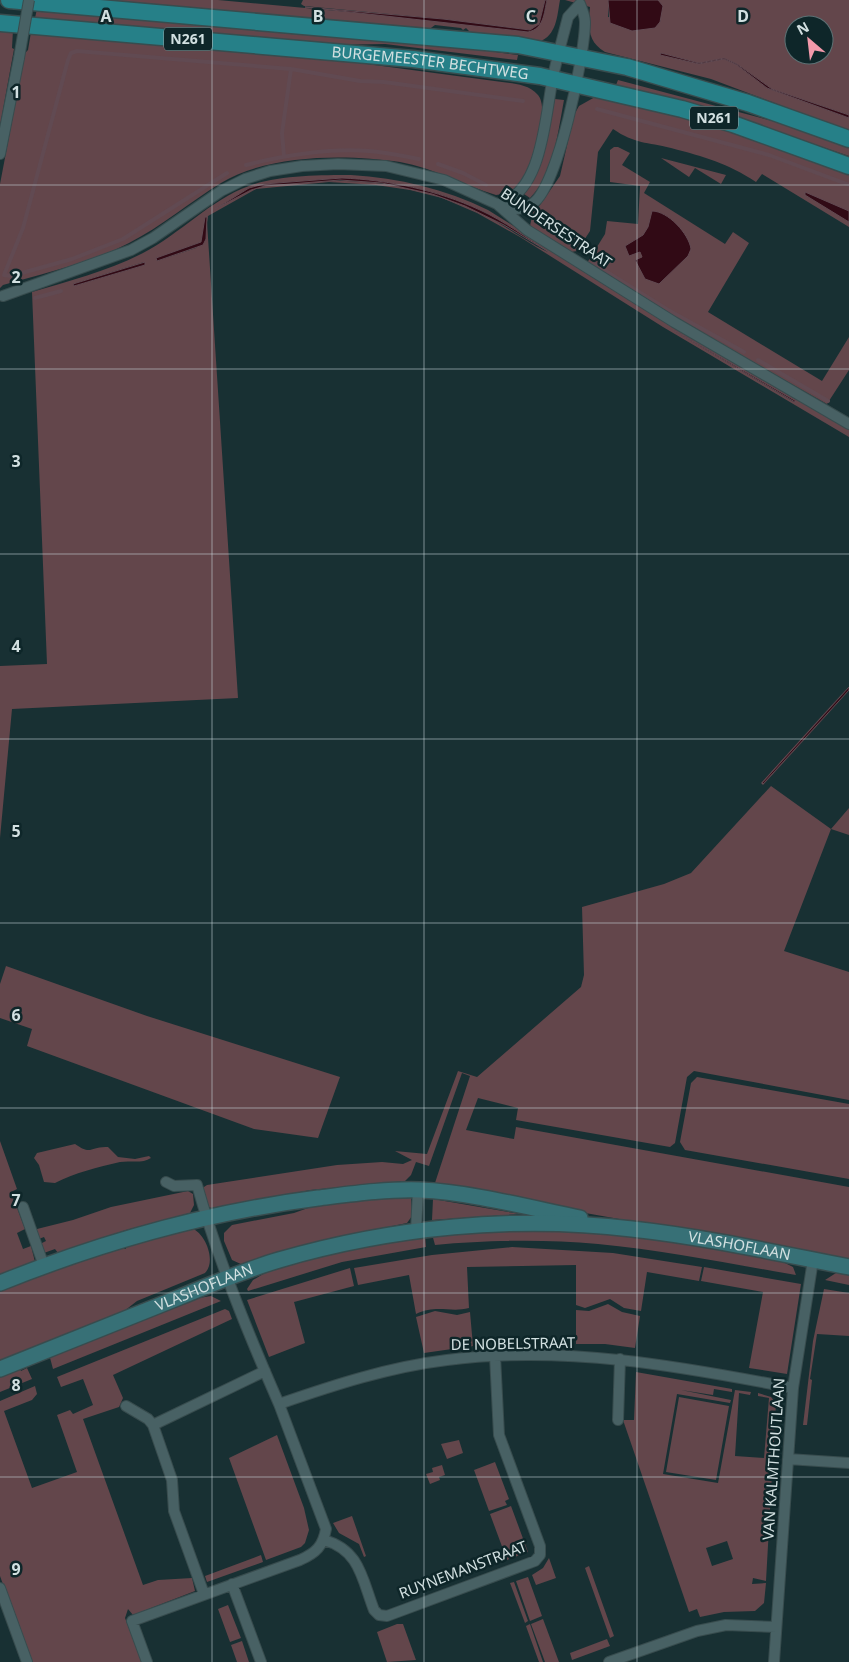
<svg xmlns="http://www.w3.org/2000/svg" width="849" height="1662" viewBox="0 0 849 1662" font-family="'Noto Sans',sans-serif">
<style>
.green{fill:#63464b;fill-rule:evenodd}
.water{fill:#310a15;stroke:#614a52}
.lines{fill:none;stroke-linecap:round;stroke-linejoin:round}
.stream{stroke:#614a52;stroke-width:4}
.street-casing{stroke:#384c4e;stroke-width:12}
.secondary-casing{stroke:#384c4e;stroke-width:18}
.primary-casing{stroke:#384c4e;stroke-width:19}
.street{stroke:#486164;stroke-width:10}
.secondary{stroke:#377076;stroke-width:15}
.primary{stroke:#268088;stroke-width:16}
.street-bridge-casing{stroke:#384c4e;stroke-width:12;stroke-linecap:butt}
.street-bridge{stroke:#486164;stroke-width:10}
.grid{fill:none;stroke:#d2e0e1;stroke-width:1;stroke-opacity:0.55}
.labels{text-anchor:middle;stroke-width:5;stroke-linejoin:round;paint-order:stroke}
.shield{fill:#0e2629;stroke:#97a8aa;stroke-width:1}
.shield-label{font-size:14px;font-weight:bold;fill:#d2e0e1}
.street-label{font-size:15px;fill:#d2e0e1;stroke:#0e2629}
.grid-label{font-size:16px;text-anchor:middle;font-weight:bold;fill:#d2e0e1;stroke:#0e2629;stroke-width:5;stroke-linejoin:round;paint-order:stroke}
</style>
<rect width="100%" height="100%" fill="#183033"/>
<path class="green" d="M87,0h131l239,22 71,10c16,-7 16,-17 19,-32h13c-3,16 -3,35 -21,42l-73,-9 3,-2 -3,-3 -3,2 -2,-2 -26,-3 -7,5z
M303,0h242l-6,24 -9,6 -87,-11 -139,-13 -3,-2z
M565,0h43v17l52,5 2,-16 -4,-6h191v115l-77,-26 -35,-25 -13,-6 -25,5 -38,-10 -1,2 39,9 25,-5 13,6 30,23 82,30v13l-138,-52 -106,-27c-18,-10 -17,-27 -15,-45zM794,25h30v30h-30z
M37,9l408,36 73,10 -1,5 -132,-16 -60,1 -290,-27z
M0,29l13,1 -1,18 2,1 -14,77z
M31,32l291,26 180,24c13,2 26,2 36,13 13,15 -7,78 -20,92 -6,6 -14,7 -22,8 -33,-10 -62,-27 -96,-33 -54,-8 -131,-8 -179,21 -31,19 -59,43 -92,60 -39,20 -84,30 -126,42l-3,3v-104l25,-131 3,-3z
M618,80l173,46 58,21v9l-142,-48 -91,-23z
M595,97l117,27 137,46v57l-87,-53 -6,8c-29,-19 -51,-25 -85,-34 -24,-6 -36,-4 -58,-19l-15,23 -8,79 -13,20 -6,1 -41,-26 3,-15 7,-6 20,-29 14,-61 5,-9z
M555,99l9,1c-6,31 -10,74 -34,98l-6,-4 22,-54z
M614,147h4l12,6 -8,12 28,17 -6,11 81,51 8,-12 16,11 -41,69 114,69 27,-44v33l-22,34 -133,-75 -107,-66 18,-29 2,-13 31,3 2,-38 -30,-4v-32z
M661,158l65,17 -5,9 -26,-16 -6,9z
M351,175c48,3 94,14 137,35l133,83 228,133v11l-186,-110 -143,-90 -43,-24 -35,-15 -32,-8 -34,-5 -47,-3 -73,7 -48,27 -1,6 31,476 -226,11 -12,129v-172l47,-2 -15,-372c37,-11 76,-21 111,-39 37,-19 67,-53 106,-67 28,-11 72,-11 102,-11zM342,178c47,2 95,12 138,32 24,11 46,27 69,42 -8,-1 -58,-35 -72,-42 -56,-26 -119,-33 -179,-27 -13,1 -26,1 -38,4 -16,4 -31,14 -45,22l34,-21 15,-4zM206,218v21l-10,9 -39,13v-3l44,-16zM144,262l1,3 -71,21 -1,-2zM673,330l122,71 -1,1z
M849,686l-86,98 86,-93 -86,94 -2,-2z
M771,786l60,43 18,-21v27l-18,-6 -47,122 65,21v128l-155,-29 -7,6 -12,66 -5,4 -154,-27 2,-12 -40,-10 -12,32 48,9 2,-12 333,60v73l-415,-74 36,-110 -8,-3 -33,93 -13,-4 -5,13 -6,6 -94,9 -100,18 -4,-2 -6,-17 6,-4 130,-20 45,-3 21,2 9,-4 -17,-9 32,3 31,-83 19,6 104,-90 3,-12 -2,-68 82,-23 27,-11z
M6,966l141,50 193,61 -22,61 -64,-9 -227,-83 5,-17 -32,-11v-34z
M697,1077l152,27v75l-164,-29 -5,-8 11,-59z
M0,1141l17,48 -6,3 14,37 -8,4 6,16 8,-3 4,16 -35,14z
M75,1144c17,12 15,2 33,3l10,10 17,2 14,-3 2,2c-9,6 -21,2 -31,4 -22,5 -46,11 -65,21l-11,-1 -5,-17 -5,-7 3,-5z
M188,1191l5,3 1,11 -4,8 -64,17 -68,23 -3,-4 -14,5 -3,-9 8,-4 -2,-4 -8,3 -3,-10 40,-10 38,-13z
M411,1197l1,19 -5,7 -72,15 -92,27 -11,-5 -8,-19v-8l8,-8 62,-12 28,-10 25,-4z
M433,1199l87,15 -88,6z
M189,1227c16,4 28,34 16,46l-68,28 -18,14 -119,50v-75l122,-45 2,4h2l-1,-5z
M567,1229l100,11 114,21 12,6 3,8c-66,-11 -132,-25 -198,-31 -55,-5 -108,-4 -163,1l-3,-11z
M425,1235l1,12 -84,15 -94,29 -1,-2 6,-9 17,-10 62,-18z
M512,1247l101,6 89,14 -3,14 -52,-9 -6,39 -17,-3 -14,-9 -25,9 -9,-3v-40l-109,2 2,41c-19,5 -32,-4 -53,6l-7,-39 -51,10 -4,-17 78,-13z
M704,1267l97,17 -14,90 -38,-6 14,-76 -62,-11z
M350,1268l4,18 -60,16 11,41 -36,14 -22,-57z
M836,1273h13v12l-24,-5z
M824,1289l25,4v43l-32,-2 -7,45 2,1 -5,45h-4l10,-84z
M211,1296l10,5 -168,68 -4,-15 62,-27 33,-7 55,-22z
M608,1304l14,8 18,4 -5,32 -30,-4h-29v-34l13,1z
M225,1309l4,2 3,8 -119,56 10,23 -4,9 -36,12 60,166 15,-5 34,-2 3,13 -62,24 -5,-6 -3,9 17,44h-111l-31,-86v-175l35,-15 2,8 -5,6 -28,11 28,77 45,-16 -20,-57 13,-5 3,4 20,-9 -10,-26 -22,8 -4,-10z
M435,1311l22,4 13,-3 3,34 -49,7 -8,-36z
M19,1366l2,5 6,-3 5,11 -32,13v-18z
M636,1372l96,17v3l-18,-3 -1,6 -32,-5 50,10 -1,3 -53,-9 -14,80 55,9 17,-93 16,2 -1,3 -11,-2 -4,63 29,2 5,-60 -11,-2v-3l13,4 5,6 -10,178 -13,-3 -1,6 14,-1 -2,20 -9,8 -31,1 -24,5 -3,-8 -8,3 -66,-192h11zM727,1541l6,18 -21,7 -6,-18z
M679,1397l50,9 -13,74 -50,-8z
M277,1435l27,73 5,22 -4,13 -4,4 -35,13 -37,-102z
M459,1440l4,13 -16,6 -6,-15z
M495,1462l14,37 -4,2 2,4 -18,6 -15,-41z
M442,1465l3,10 -6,2 1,3 -10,4 -4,-10 7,-2 -1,-4z
M511,1506l17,46 -21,8 -17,-46z
M352,1516l14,40 -2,1 -5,-13 -20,-11 -6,-10z
M261,1555l2,7 -56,20 -2,-6z
M549,1558l7,20 -20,7 -4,-10 11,-7z
M589,1566l25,70 -4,2 -25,-70z
M528,1577l14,39 -12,5 -14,-40z
M514,1582l14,39 -3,2 -15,-40z
M228,1605l13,33 -11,4 -12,-33z
M543,1619l16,43h-14l-14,-38z
M397,1624h6l13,36 -29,2 -10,-30z
M530,1624l13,38h-4l-12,-33 -1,-3z
M607,1639l3,7 -38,14 -2,-7z
M242,1641l7,21h-12l-6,-17z"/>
<path class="water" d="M545,0h2c-3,13 -3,29 -19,32l-223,-25 138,12 87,11 9,-6z
M608,0h50l5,6 -3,16 -5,6 -23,3 -22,-8z
M661,53l38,10 25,-5 13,6 35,25 77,26v3l-82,-30 -30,-23 -13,-6 -25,5 -39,-9z
M342,178c47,2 95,12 138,32 24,11 47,28 69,42l-45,-27 -39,-19 -33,-12 -50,-11 -42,-3 -75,6 -14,4 -36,19 34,-21 15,-4z
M805,192l44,19v11l-44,-27z
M652,211c16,0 37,23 39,38l-3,7 -29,28 -14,-5 -10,-19 7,-3 -2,-5 -11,4 -4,-10 18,-11 5,-8z
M205,217h2l-1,22 -3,6 -46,16 -1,-3 45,-16z
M145,262v3l-71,21 -1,-2z
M673,330h1l122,71 -1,1z
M849,687v3l-86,94 -1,-1z"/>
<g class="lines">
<path class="stream" d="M597,109l172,46 80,30
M284,156l-2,-23 9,-64
M438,164l25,9 23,12
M246,165c40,-10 81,-17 123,-14 17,1 34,5 50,8
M227,173l-104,66 -51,20 -61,17 -7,-1 19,-47 45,-168 3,-7 6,-2 214,18 69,12 24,1 139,19
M536,217l38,30
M594,264l74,46 76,42
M35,298l26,-7
M758,360l70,41"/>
<g class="street-casing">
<path id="street" d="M0,154l19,-96
M497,204c46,-9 48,-89 56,-127 4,-20 10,-40 15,-60l12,-13
M499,205c11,5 22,6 33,-1 26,-16 53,-150 53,-182 0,-6 -3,-13 -5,-18
M3,296l128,-46 22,-12 68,-47 24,-12 25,-8 32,-5 36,-2 48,2 58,14 53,24 30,26 147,92 175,102
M166,1182l8,4 23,-1c21,75 51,148 82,219 55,-19 110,-37 168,-44 117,-15 232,6 346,28
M23,1207l21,59
M416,1231l2,-41
M126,1406l22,13 5,6
M618,1420l2,-61
M788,1459l61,4
M324,1540c36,10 38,39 50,70l5,5 8,1 148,-55 5,-6v-9l-41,-111 -4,-79
M232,1584l29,78
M0,1588l27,74
M204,1594l-30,-83 -2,-31 -19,-55 112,-54
M147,1662l-15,-41 168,-61c16,-7 23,-14 26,-31l-47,-125
M609,1662l88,-31 29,-6 50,2
M774,1662l19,-274 20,-128"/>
</g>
<g class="secondary-casing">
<g id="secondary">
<path d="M0,1283c102,-41 208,-71 318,-85 33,-4 68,-9 102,-8 49,2 111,18 160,28"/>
<path id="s1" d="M0,1369c60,-24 120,-48 180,-72 32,-13 65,-27 99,-37 113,-33 236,-45 353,-31 73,8 145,24 217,38"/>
</g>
</g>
<g class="primary-casing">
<g id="primary">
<path d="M9,0l509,45 109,22 121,36 101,36"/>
<path id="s2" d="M0,23l413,36 127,17 142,33 51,15 116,42"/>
</g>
</g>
<use href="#street" class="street"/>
<use href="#secondary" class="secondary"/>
<use href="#primary" class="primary"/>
<g class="street-bridge-casing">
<path id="street-bridge" d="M19,58l10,-58"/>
</g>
<use href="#street-bridge" class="street-bridge"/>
</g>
<path class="grid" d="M212,0v1662M424,0v1662M637,0v1662M0,185h849M0,369h849M0,554h849M0,739h849M0,923h849M0,1108h849M0,1293h849M0,1477h849"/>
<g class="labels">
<g class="shield">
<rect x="164" y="27.5" width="48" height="23" rx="4"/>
<rect x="690" y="106.5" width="48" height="23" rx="4"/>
</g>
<g class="shield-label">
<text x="188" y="44">N261</text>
<text x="714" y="123">N261</text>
</g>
<g class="street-label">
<text dy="5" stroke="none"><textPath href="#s2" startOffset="432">BURGEMEESTER BECHTWEG</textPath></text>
<text transform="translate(556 228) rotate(34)" y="5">BUNDERSESTRAAT</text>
<text dy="5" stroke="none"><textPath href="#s1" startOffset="765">VLASHOFLAAN</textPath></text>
<text dy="5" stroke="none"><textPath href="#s1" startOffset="220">VLASHOFLAAN</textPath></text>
<text transform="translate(513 1344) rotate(-1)" y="5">DE NOBELSTRAAT</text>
<text transform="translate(774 1459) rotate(-86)" y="5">VAN KALMTHOUTLAAN</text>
<text transform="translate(463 1570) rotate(-21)" y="5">RUYNEMANSTRAAT</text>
</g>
</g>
<g class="grid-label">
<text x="106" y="22">A</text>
<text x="318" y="22">B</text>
<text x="531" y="22">C</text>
<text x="743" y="22">D</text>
<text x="16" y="98">1</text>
<text x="16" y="283">2</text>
<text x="16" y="467">3</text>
<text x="16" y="652">4</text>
<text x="16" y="837">5</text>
<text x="16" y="1021">6</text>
<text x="16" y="1206">7</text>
<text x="16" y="1391">8</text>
<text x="16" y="1575">9</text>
</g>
<g transform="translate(809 40) rotate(332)"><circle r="24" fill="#0e2629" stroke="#5c7073"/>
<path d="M0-4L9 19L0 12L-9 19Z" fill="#f39aab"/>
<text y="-8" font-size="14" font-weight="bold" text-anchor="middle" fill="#d2e0e1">N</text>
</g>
</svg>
